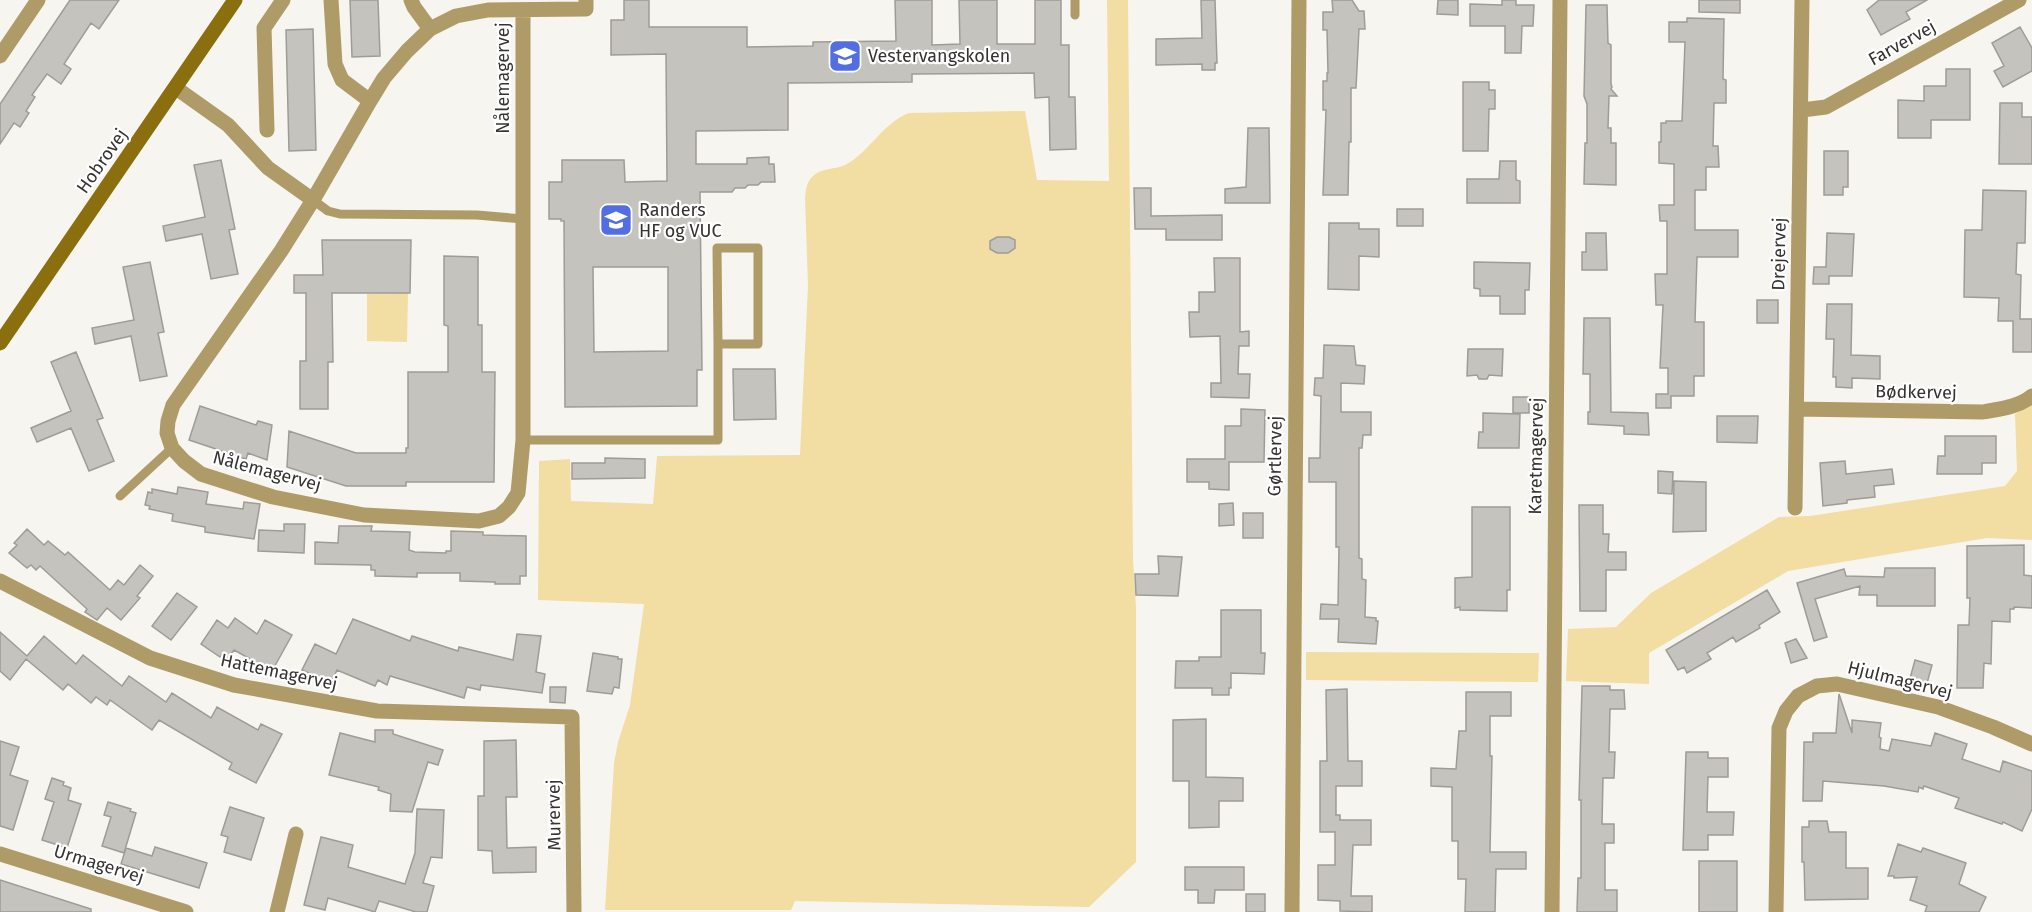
<svg xmlns="http://www.w3.org/2000/svg" width="2032" height="912" viewBox="0 0 2032 912" font-family="'Fira Sans',sans-serif">
<style>
.green{fill:#f2dda2}
.building{fill:#c5c3be;stroke:#9e9c97;stroke-width:1.5;fill-rule:evenodd}
.lines{fill:none;stroke-linecap:round;stroke-linejoin:round}
.lane{stroke:#ae9b68;stroke-width:9}
.street{stroke:#ae9b68;stroke-width:15}
.secondary{stroke:#8b6f0f;stroke-width:15}
.labels{text-anchor:middle;stroke-width:4.5;stroke-linejoin:round;paint-order:stroke}
.street-label{font-size:18px;fill:#353432;stroke:#fff}
.poi-label{font-size:18px;fill:#353432;stroke:#fff;text-anchor:start}
</style>
<rect width="100%" height="100%" fill="#f7f5ef"/>
<path class="green" d="M1107,0h21l5,560 3,47v255l-47,45 -294,-6 -4,9h-186l9,-147 4,-21 12,-37 14,-101 -106,-4 1,-139 31,-2 1,42 82,3 4,-48 143,-1 8,-169 -3,-88c1,-8 1,-15 7,-21 10,-10 25,-7 35,-13 24,-14 36,-41 62,-51l116,-2 12,69 72,1z
M408,293l-1,49 -40,-1v-47z
M2032,405v135l-45,-2 -199,33 -139,82v31l-83,-3 2,-52 48,-2 35,-34 128,-76 31,-1 195,-30 12,-15 -2,-57z
M1306,652l233,1 -1,29 -232,-2z"/>
<path class="building" d="M70,0h49l-20,29 -8,-6 -27,41 7,5 -10,15 -14,-10 -15,21 3,2 -9,14 3,2 -9,14 -6,-4 -14,21v-40z
M350,0h28l2,56 -28,1z
M624,0h25v27h98v20l66,-1v-4l83,-1 -1,-41h37v45l28,-1 -1,-44h38v44h38v-44h26v45h8v52h6l1,52 -26,1 -1,-53 -14,1 -1,-25 -122,1v8l-124,1v47l-92,1v33h51v-6l22,-1v7h5l1,18h-14l-3,3h-10l-3,3h-10l-3,4h-32l2,178h-5v36l-132,1 -1,-186h-3v-2h-12v-37h13v-22h62l1,22 42,-1 -1,-127 -55,1v-35h13zM593,267h75v84l-74,1z
M1201,0h14l2,63h-2v7h-13v-6l-46,1v-26l46,-1z
M1332,0h20l7,11h5l1,18h-6l-3,59h-5v54h-2l-1,53h-25l3,-85h-3v-29h4v-8h1l-1,-43h-4v-18h10z
M1438,0h20v15l-21,-1z
M1502,0h14v5h18l-1,21h-11l-1,27h-16v-27h-35v-22l32,1z
M1699,0h41v13l-41,-1z
M1879,0h48l-21,12 4,7 -29,16 -14,-25z
M1586,5h21l1,38 3,2v39l1,3 -1,2 6,7h-8l-1,32h3v15h5v42l-32,-1 1,-41h2v-39l-3,-8z
M1687,18l37,1 -1,60 3,1v23h-12l-1,43h5l1,21h-13v23h-11v40h43v27h-41l-2,65h9v54h-10v20h-23v12h-15v-14h12v-26h-8l3,-63h-7l-1,-31h12v-53h-7l-1,-16h15v-41l-15,-1v-21h2v-19h5v-2h16l3,-79h-16v-20h18z
M2020,27l12,21v23l-29,16 -9,-16 10,-5 -12,-23z
M313,29l3,121 -27,1 -3,-121z
M1946,69h24v51h-39v18h-33v-38l26,1v-15h22z
M1463,82h26v8h6v19h-6l-1,42h-25z
M2000,103h22v14h10v47h-33z
M1248,128h21l1,75h-45v-14l21,-2z
M1824,151h24v36h-5v8h-19z
M221,160l14,69 -6,1 9,44 -27,5 -9,-45 -36,7 -3,-15 42,-9 -11,-52z
M1500,161h16v19l4,1v22h-53v-24h32z
M1134,188h17v28l71,-1v25h-56v-11h-31z
M1983,190l43,1 -1,52h-8l-1,31 5,1 -1,44h12v33h-19v-31h-15l1,-23 -35,-1 1,-67h17z
M1397,209h26v17h-26z
M1329,223h30v6h20v28l-20,-1v34l-31,-1z
M1586,233h20l1,37h-25v-18h4z
M1827,233l27,1 -2,42h-23v8h-16l1,-17h12z
M997,237h12l6,3v8l-7,5h-11l-7,-4v-8z
M322,240h89l-1,53h-78l1,69h-5v47h-28v-48h6v-68h-12v-18h29z
M444,256l34,1v68h4v47h13l-1,110h-88v4h-60l-59,-19 2,-36 67,22h50v-5h2v-76h40v-46l-4,-1z
M1214,258h26v74l9,-1v15h-10l-1,28h12l-1,24 -38,-1v-14h10l-1,-47 -30,1 -1,-25h10v-20h16z
M150,262l14,70 -6,1 9,43 -27,5 -9,-45 -36,8 -3,-16 42,-8 -11,-53z
M1474,262l56,1 -1,27h-4v24h-25v-18h-20v-7l-6,-1z
M1757,300h21v23h-21z
M1827,304h25l-1,51 29,1v23l-28,-1v10l-16,-1v-10h-3l1,-38h-8z
M1584,318h26l1,94 37,1 1,22 -25,-1v-8l-36,-2v-12h2v-38h-7z
M1324,345l30,1 2,19 9,1 -1,18 -23,-1v29h30v23h-8l-1,13h-3v110l3,1v20l4,1 -1,37 11,1v3h2l-2,23 -38,-2 1,-23h-19l1,-15 17,1 1,-58h-3v-65h-27v-24h11l1,-62 -7,-1 1,-17h8z
M1468,349h35l-1,27 -13,-1 -2,4h-8l-2,-4 -10,1z
M76,352l27,66 -6,2 17,41 -25,10 -18,-43 -34,14 -6,-14 40,-17 -20,-49z
M733,369h42l1,50 -42,1z
M1513,397h16v16h-16z
M200,406l56,19 2,-4 14,4 -5,35 -19,-7 -2,6 -57,-19z
M1241,409l24,1 -1,52h-35v28l-20,-1v-7h-22v-23h38v-33h16z
M1483,413l37,1 -1,34h-41l1,-16h4z
M1717,416h41l-1,27 -40,-1z
M1945,436h51v27h-14v11h-45l1,-18h7z
M605,458l40,1v19l-73,1v-16h33z
M1845,461l1,13 46,-5 2,15 -20,2 1,11 -28,3v3l-24,3 -3,-43z
M1658,471l15,1 -1,22 -14,-1z
M1674,481l32,1v49l-33,1z
M178,487l30,5 -2,12 37,5 1,-7 16,2 -6,35 -49,-7v-5l-33,-6 1,-7 -24,-5 1,-3 -5,-1 3,-13 4,1v-4l25,5z
M1233,503l1,22 -15,1v-22z
M1579,505h24v29h6l-1,18h18v18h-20v41h-26z
M1472,507h38v83h-3v21l-47,-1v-3l-5,1v-30l17,-1z
M1243,513h20v25h-20z
M284,524h21l-1,29 -46,-2 1,-21 25,1z
M339,526h33l-1,5 39,1 -1,18 6,2 31,1v-2h5v-20l32,1v3l43,1v40h-6v8h-25v-2l-35,-1v-8h-43v4l-42,-1v-6h-4v-5l-56,-1v-22l23,1z
M27,529l17,16 4,-4 17,14 3,-3 42,38 8,-10 6,5 16,-20 13,11 -16,20 3,2 -19,22 -14,-12 -10,12 -12,-8 2,-3 -47,-43 -4,4 -5,-5 -4,3 -18,-15 8,-8 -3,-2z
M2024,545v30l8,1v32l-18,-1v2h-4v13l-18,-1 -1,43 -7,-1 -1,25h-26l1,-63h11l1,-27h-3v-52z
M1158,556l24,1 -4,39 -42,-1 -1,-21h24z
M1885,568h50v38h-58v-11h-18l1,-9 -45,13 12,38 -13,4 -17,-58 47,-14 2,7 38,1z
M1767,590l13,22 -21,13 1,3 -24,14 -3,-5 -26,16 4,6 -24,14 -3,-6 -6,3 -12,-20z
M177,593l20,14 -26,33 -19,-14z
M1221,610h40v43h4l-1,21 -33,-1v15h-2v7h-17v-7h-37l1,-27h23v-4h22z
M235,618l22,16 8,-14 27,15 -20,36 -38,-21 -6,8 -6,-4 -2,3 -19,-13 16,-24 11,8z
M353,619l57,22 2,-5 46,15 1,-4 54,13 4,-26 24,2 -5,36 9,2 -3,19 -61,-8 -1,5 -13,-3 -3,11 -74,-22 -3,9 -9,-5 -3,6 -38,-16 -5,11 -7,-3 -1,2 -22,-10 13,-26 21,10z
M0,632l27,24 17,-20 32,28 7,-9 39,31 7,-10 37,26 6,-9 39,25 6,-11 41,23 3,-6 21,10 -26,49 -27,-14 3,-6 -73,-43 -7,10 -42,-30 -3,5 -11,-8 -5,6 -23,-19 -5,6 -37,-31 -16,21 -10,-9z
M1796,639l11,19 -16,5 -6,-20z
M593,653l25,4v2h4l-3,29 -5,-1 -2,7 -25,-3z
M1915,660l17,5 -6,22 -17,-5z
M1582,686h28v4h14l1,19h-15l-1,43h6l-1,26h-11l-1,46h12v19h-9v47h12v22h-40l1,-34h3v-78h-2z
M550,687h16l-1,16 -15,-1z
M1347,689l1,72h14v25h-26v29h4v5h31v25h-18l-2,51h21v16l-32,-1v-10l-22,-1v-35h17v-33h-15v-71h7l-1,-71z
M1466,692h45v24h-21v40h2l-2,96h36v17h-30l-1,43h-30l1,-33h-8v-38h-6v-54l-21,-1v-18l25,1 3,-38h7z
M1839,694l13,39v-13l29,3 -2,14 2,1 -1,11 9,2 3,-12 39,7 4,-13 32,11 -5,15 38,13 3,-11 29,10v38l-10,22 -19,-9 -1,2 -47,-16 4,-10 -35,-12 -1,3 -4,-2 -1,5 -34,-6 -61,-5 -1,20h-19l1,-59h9v-9h23z
M1206,719v58l37,1v23h-24v26l-30,1v-47h-16v-61z
M375,730h18v4l50,16 -5,15 -10,-3 -16,50 -22,-1 1,-17 -13,-4 1,-3 -50,-12 11,-42 35,9z
M516,740l1,57h-11l1,51 29,-1v25l-43,1 -1,-22 -14,-1v-54h6v-55z
M0,741l19,6 -9,28 18,6 -15,49 -13,-4z
M1686,752h22v6h20v19h-20l-1,35h27l-1,23h-25v15h-25z
M52,778l12,4 -1,3 8,3 -3,12 13,4 -14,44 -25,-8 12,-38 -9,-3z
M108,802l23,7 -1,2 6,2 -12,40 -22,-7 9,-29 -7,-2z
M230,807l34,11 -13,42 -27,-8 4,-15 -7,-2z
M417,809l27,1 -2,48 -11,-1 -8,26 11,3 -7,26h-11l-37,-11 -4,11 -47,-14 -3,12 -21,-5 17,-68 32,8 -5,22 57,17 10,-31z
M1809,821h18l2,11h17v36h22v31l-63,1 -1,-38h-2v-35h7z
M1898,844l23,8 2,-4 43,15 -7,21 27,13 -7,15h-54l2,-6 -17,-6 7,-23 -23,1v-2h-6z
M155,847l52,16 -8,25 -78,-24 5,-16 26,8z
M1699,861h38v51h-38z
M1185,867h59v23h-29l-1,13h-16v-13h-13z
M0,880l91,29v3h-91z
M1246,894h19v18h-19z"/>
<g class="lines">
<path class="lane" d="M1075,15v-15
M313,200l15,11 12,3 137,1 46,4
M523,440h195v-96h40v-96h-41l1,96
M120,496l52,-48"/>
<path class="street" d="M331,0l4,64 7,16 28,21
M411,0l3,7 16,22
M523,10v430l-5,53 -9,14 -10,9 -20,5 -115,-6 -91,-18 -72,-23 -17,-13 -12,-13 -5,-15 1,-12 5,-16 108,-154 32,-51 57,-99 14,-23 23,-27 23,-22 26,-13 32,-6 98,-1v-9
M0,56l38,-56
M176,88l52,37 40,43 45,32
M1802,110l24,-3 193,-107
M267,130l-3,-102 19,-28
M1797,409l186,3c16,-3 36,-5 49,-16
M1795,508l7,-508
M0,581l150,77 84,27 143,26 195,6 2,195
M0,854l186,58
M277,912l19,-78
M1292,912l7,-912
M1552,912l8,-912
M1776,912l3,-184 7,-17 12,-15 19,-10 20,-2 101,23 55,20 39,17"/>
<path class="secondary" d="M0,343l235,-343"/>
</g>
<defs>
<g id="school-square" transform="scale(1.725)"><rect x="-9" y="-9" width="18" height="18" rx="4" fill="#536ee3" stroke="#fff"/><path d="M0-5L7-2L0 1L-7-2ZM-4 1L0 2.5L4 1V4Q0 6-4 4Z" fill="#fff"/></g>
</defs>
<g fill-rule="evenodd">
<use href="#school-square" x="845" y="56"/>
<use href="#school-square" x="616" y="220"/>
</g>
<g class="labels">
<g class="street-label">
<text transform="translate(1902 43) rotate(-29)" y="6">Farvervej</text>
<text transform="translate(503 78) rotate(-90)" y="6">Nålemagervej</text>
<text transform="translate(102 161) rotate(-55)" y="6">Hobrovej</text>
<text transform="translate(1779 254) rotate(-89)" y="6">Drejervej</text>
<text transform="translate(1916 392) rotate(1)" y="6">Bødkervej</text>
<text transform="translate(1275 456) rotate(-89)" y="6">Gørtlervej</text>
<text transform="translate(1536 456) rotate(-89)" y="6">Karetmagervej</text>
<text transform="translate(267 471) rotate(15)" y="6">Nålemagervej</text>
<text transform="translate(279 672) rotate(12)" y="6">Hattemagervej</text>
<text transform="translate(1900 680) rotate(14)" y="6">Hjulmagervej</text>
<text transform="translate(554 815) rotate(-91)" y="6">Murervej</text>
<text transform="translate(99 864) rotate(17)" y="6">Urmagervej</text>
</g>
<g class="poi-label">
<text x="868" y="62">Vestervangskolen</text>
<text x="639" y="216">Randers<tspan x="639" dy="21">HF og VUC</tspan></text>
</g>
</g>
</svg>
